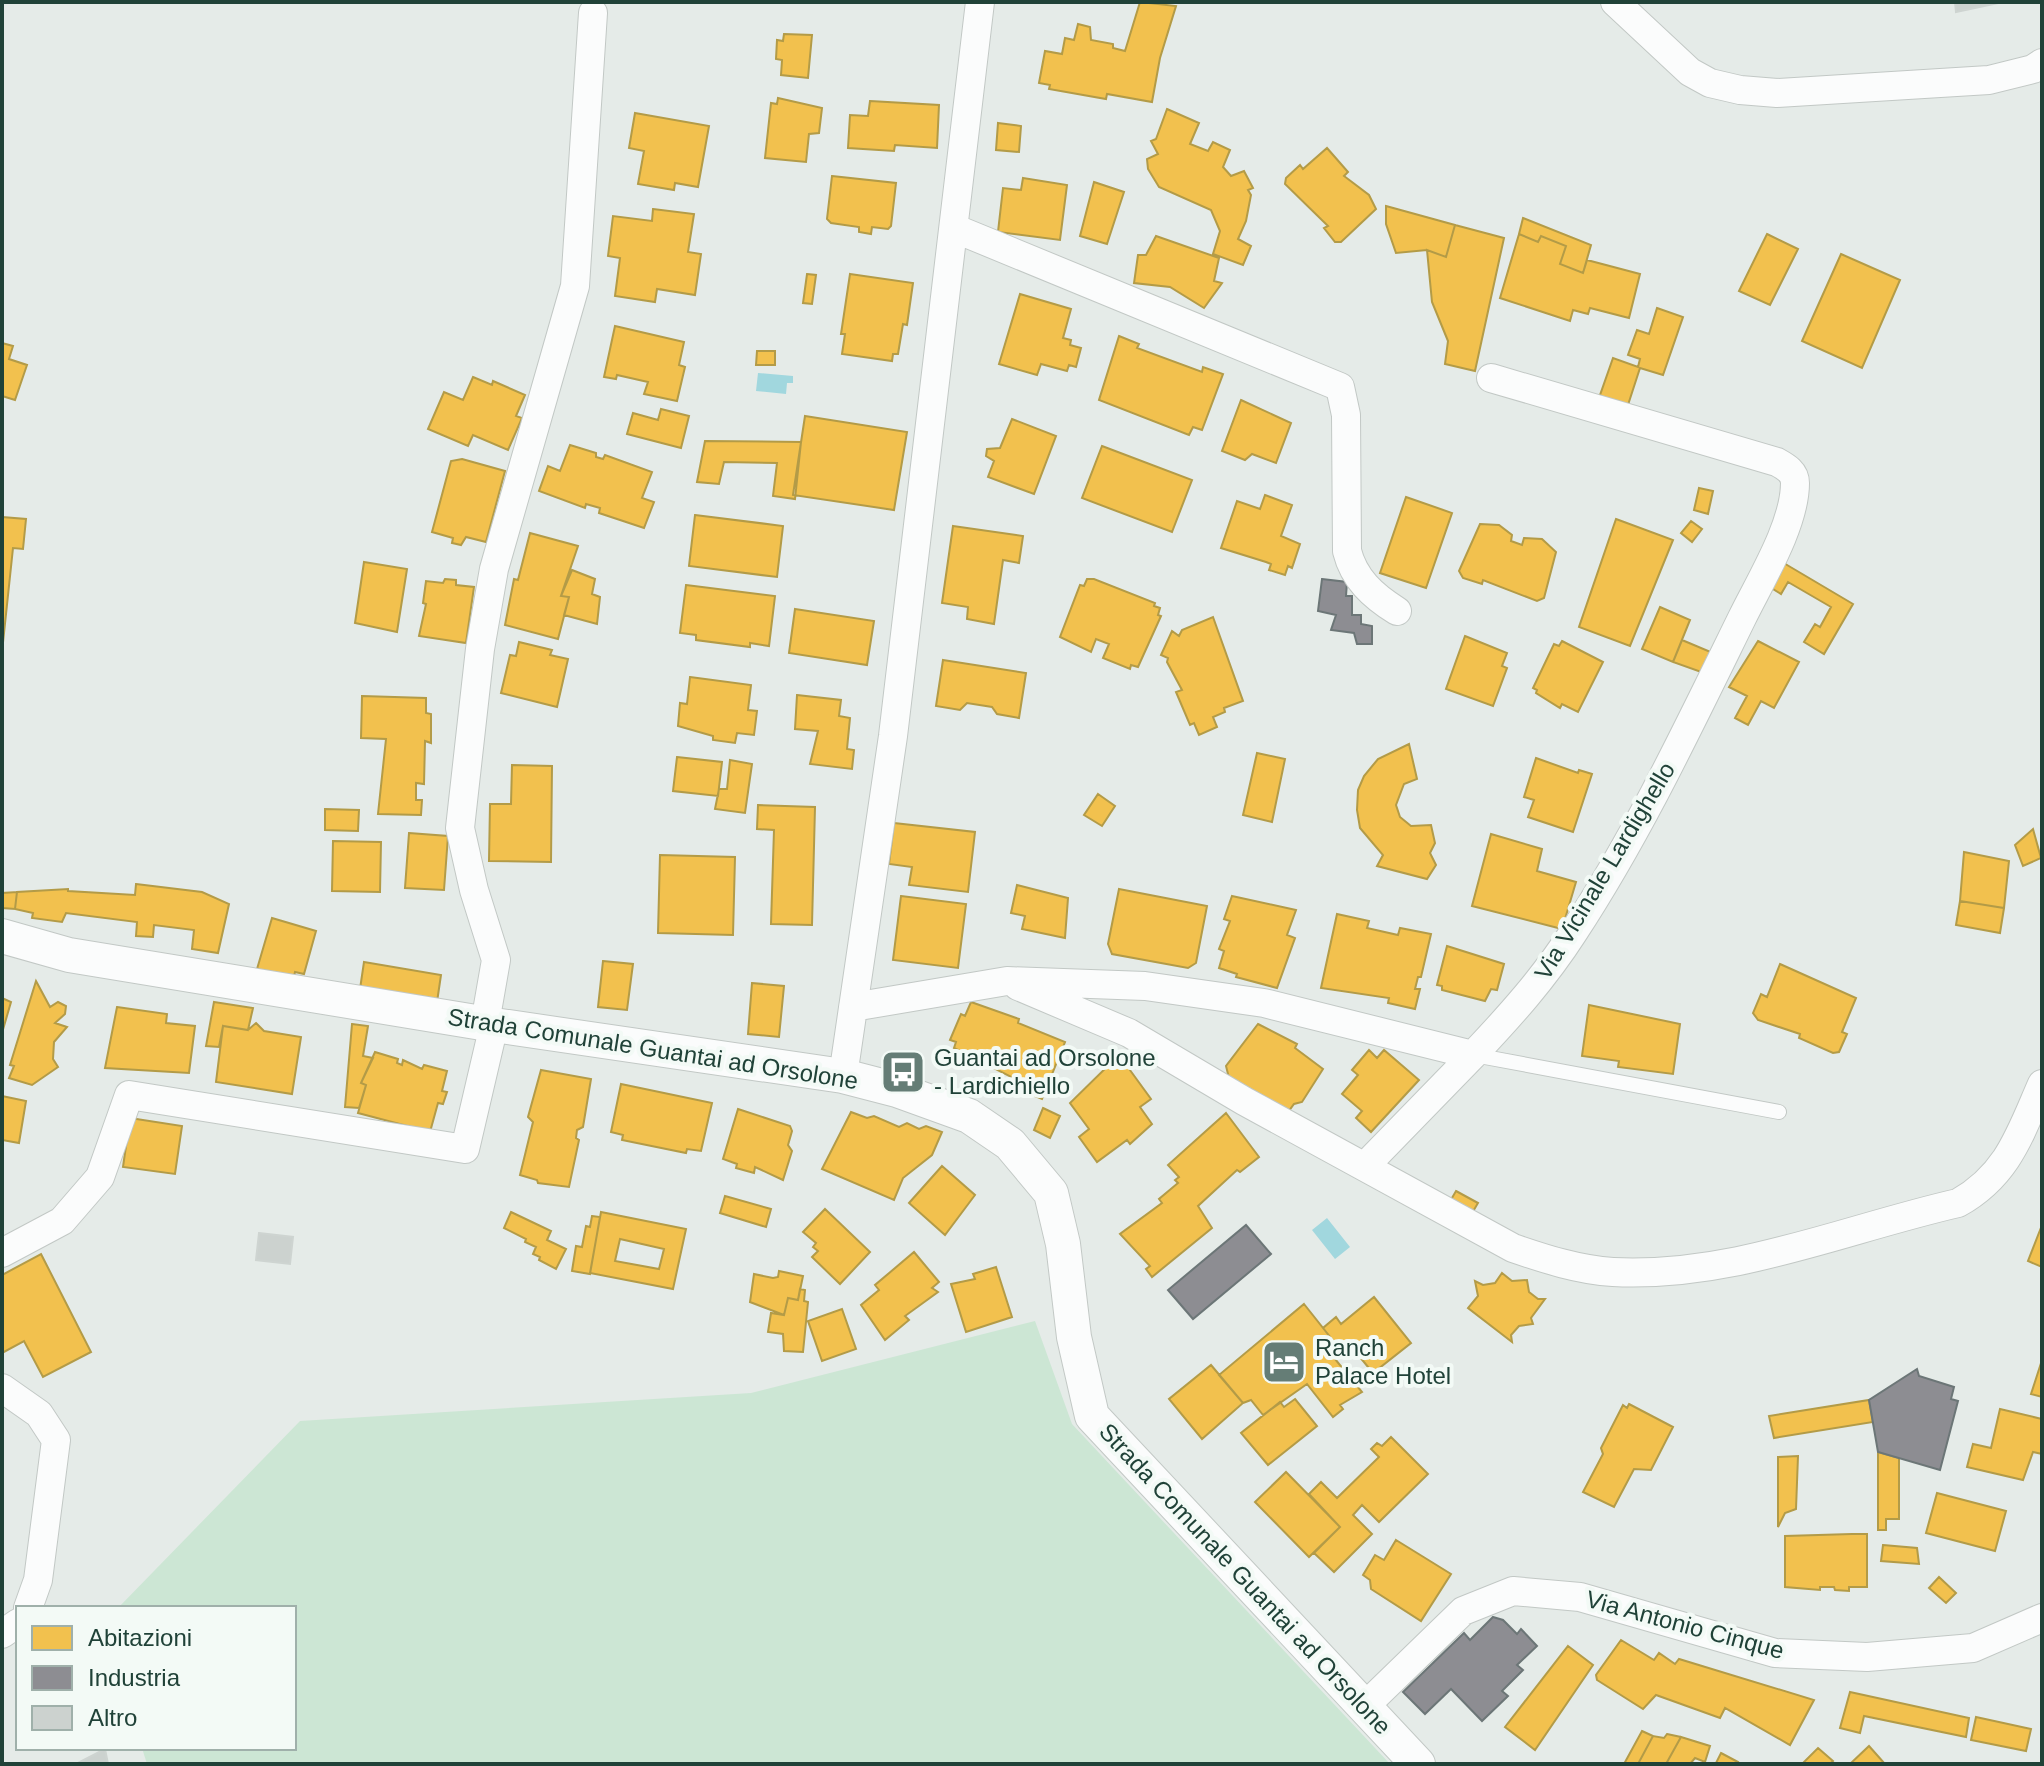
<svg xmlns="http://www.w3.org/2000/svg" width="2044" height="1766" viewBox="0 0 2044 1766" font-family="Arial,sans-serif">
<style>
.green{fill:#cce6d4}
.water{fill:#a1d7de}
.homes{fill:#f2c14e;stroke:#b39b47;stroke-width:2;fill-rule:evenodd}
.industry{fill:#8d8d92;stroke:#6c7677;stroke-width:2}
.building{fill:#ccd2cf;stroke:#ced4d1;stroke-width:2}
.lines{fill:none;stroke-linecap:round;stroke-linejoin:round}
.service-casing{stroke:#c2c8c5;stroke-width:16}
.minor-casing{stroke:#c2c8c5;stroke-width:30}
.tertiary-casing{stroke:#c2c8c5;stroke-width:36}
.service{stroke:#fbfcfc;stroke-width:14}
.minor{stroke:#fbfcfc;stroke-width:28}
.tertiary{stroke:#fbfcfc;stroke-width:34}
.labels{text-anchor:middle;stroke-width:8;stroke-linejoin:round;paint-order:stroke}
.street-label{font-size:24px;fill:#204238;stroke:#f3faf6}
.poi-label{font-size:24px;fill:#204238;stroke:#f3faf6;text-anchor:start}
</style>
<rect width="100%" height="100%" fill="#e5ebe8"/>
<path class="green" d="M1035,1321l37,103 318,340h-1243l-5,-16h152v-140h-176l182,-187 451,-28z"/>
<path class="water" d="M758,373l35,3v7h-6l-1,11 -30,-3z
M1327,1218l23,29 -15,12 -23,-29z"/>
<path class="homes" d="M1140,2l36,4 -16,52 -8,44 -45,-8 -1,5 -57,-10 1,-4 -11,-2 6,-32 17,3 3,-16 9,2 4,-16 12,3 1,13 22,4v4l12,3z
M784,34l28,1 -4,43 -27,-3 1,-15 -6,-1 1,-19 6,1z
M778,98l44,10 -3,25 -10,1 -3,28 -41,-4 6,-55 6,1z
M870,101l69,4 -2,43 -42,-3 -1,6 -46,-3 2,-33 18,1z
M1167,109l32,14 -9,21 18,7 5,-9 17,8 -7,17 8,9 13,-5 9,17 -5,2 3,5 -5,26 -8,18 13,7 -8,19 -30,-11 7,-23 -9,-21 -52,-23 -11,-18 -1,-10 11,-5 -7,-13 5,-2z
M635,113l74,13 -11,61 -23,-4 -1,7 -36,-6 6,-33 -15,-3z
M998,123l23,3 -2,26 -23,-2z
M1327,148l21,24 -4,4 25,19 7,14 -35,33h-6l-11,-14 4,-2 -43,-42 1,-6 14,-13 3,4z
M832,176l64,7 -5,43 -3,3 -16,-2 -1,7 -12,-2v-5l-28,-4 -4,-4z
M1023,178l44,7 -7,55 -62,-8 5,-44 18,2z
M1094,182l30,10 -17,52 -27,-8z
M1386,206l69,19 -9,32 -19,-7 -31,3 -10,-29z
M653,209l41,5 -6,38 13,2 -6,41 -38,-6 -2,13 -40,-6 5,-38 -12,-2 5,-40 39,5z
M1523,218l68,27 -8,28 -23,-9 6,-18 -25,-10 -3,6 -19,-8z
M1455,225l49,13 -29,133 -30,-7 3,-23 -16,-39 -5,-52 19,7z
M1519,234l19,8 3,-6 25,10 -6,18 23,9 4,-13 53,14 -11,44 -39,-10 -2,6 -15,-4 -3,11 -70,-23z
M1767,234l31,15 -28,56 -31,-14z
M1156,236l63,22 -5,23 8,2 -18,25 -34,-21 -36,-4 4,-28h8z
M1841,254l59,26 -38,88 -60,-27z
M807,274l9,1 -4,29 -9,-1z
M850,274l63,9 -6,42 -4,-1 -5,30h-5l-1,7 -50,-7 3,-20h-4z
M1020,294l51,15 -8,29 8,2 -1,5 11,3 -5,19 -7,-2 -2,6 -26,-7 -4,11 -38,-11z
M1657,308l26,9 -20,58 -23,-7 -13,40 -28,-10 14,-40 25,9 2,-8 -12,-4 9,-25 12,4z
M615,326l69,16 -5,23 6,2 -8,34 -33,-7 4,-12 -31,-7 -1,4 -12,-2z
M1119,336l20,8 -2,4 65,24 1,-5 20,7 -21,56 -9,-3 -4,8 -90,-35z
M2,343l11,3 -4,13 18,6 -12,35 -13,-4z
M757,351h18v14h-19z
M473,377l19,8 1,-4 32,14 -9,21 6,2 -14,32 -35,-15 -5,11 -40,-17 16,-37 19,8z
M1241,400l50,23 -15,40 -24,-9 -7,6 -23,-9z
M661,409l28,7 -8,32 -54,-14 6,-21 25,7z
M805,416l102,16 -13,78 -101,-15z
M1012,419l44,17 -22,58 -46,-17 6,-16 -8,-5 1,-7 13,-1z
M705,441l96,1 -6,57 -22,-3 4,-33 -53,-1 -5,22 -22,-2z
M570,445l26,8v4l7,2 2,-4 47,17 -10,26 12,4 -10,26 -45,-15 1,-5 -14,-4 -1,4 -46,-17 9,-25 12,5z
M1102,446l90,34 -20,52 -90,-34z
M462,459l43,12 -19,71 -20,-5 -5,8 -9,-2 1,-5 -21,-6 19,-71z
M1699,488l14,3 -5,23 -14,-4z
M1265,495l27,10 -11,31 19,8 -8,24 -4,-2 -3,9 -16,-5 2,-6 -5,-2 -45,-14 16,-47 23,8z
M1406,497l46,16 -26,75 -46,-15z
M695,515l88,11 -6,51 -88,-11z
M2,517l24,2 -3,30 -10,-1 -11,104z
M1616,519l57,21 -43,106 -51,-19z
M1691,521l11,8 -10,13 -11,-9z
M1480,524l19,1 13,10 -1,6 11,4 2,-7 18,1 14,13 -12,46 -7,3 -54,-21 -1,4 -19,-6 -4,-7z
M953,526l70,10 -4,27 -16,-3 -9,64 -27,-5 1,-12 -26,-4z
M530,533l48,13 -17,50 8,1 -11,42 -53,-14 9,-46 4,1z
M364,562l43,7 -10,63 -42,-9z
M1782,562l71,42 -29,50 -20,-12 11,-18 5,3 11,-20 -43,-25 -7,12 -13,-8z
M572,570l23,9 -3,15 8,3 -3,27 -33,-9 5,-18 -8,-1z
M445,579l11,1v5l18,2 -8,56 -47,-7 7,-32 -3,-1 3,-22 17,2z
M1087,579h7l61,24 -1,3 6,2 -2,7 3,1 -23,51 -7,-2 -1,4 -27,-11 6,-14 -13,-5 -5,13 -31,-15 20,-52 4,1z
M686,585l89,11 -6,50 -19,-3v4l-54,-7v-5l-16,-2z
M1660,607l30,13 -17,42 -31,-13z
M795,609l79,12 -7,44 -78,-12z
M1213,617l30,84 -19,7 1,4 -12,5 4,10 -18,8 -5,-12 -4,2 -14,-33 6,-2 -15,-28 1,-4 -7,-3 11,-24 7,5 3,-6z
M1465,636l42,17 -5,13 5,2 -14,38 -47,-17z
M1682,640l31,13 -9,20 -31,-11z
M1562,641l41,21 -25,50 -16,-8 -2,4 -24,-15 1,-3 -4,-2 21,-44 5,2z
M1758,641l41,21 -25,46 -13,-7 -13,24 -13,-7 12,-22 -18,-9z
M519,642l33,8 -2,5 18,4 -11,48 -56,-14 9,-38 6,1z
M943,660l83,13 -7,45 -22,-4 -5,-7 -25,-4 -7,7 -24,-4z
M690,677l61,8 -3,25 9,1 -3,24 -17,-2 -2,10 -22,-3v-4l-35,-10 2,-23 7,1z
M797,695l44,5 -2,16 11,2 -3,31 7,1 -2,19 -42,-5 8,-33 -23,-2z
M362,696l64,2v15l5,1v29l-6,-2 -1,43 -8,-1v17h6l-1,15 -43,-1 8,-75 -25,-1z
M1409,744l8,35 -13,5 -8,21 4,12 11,9 20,-1 4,18 -5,10 6,12 -9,14 -50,-13 6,-11 -23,-27 -3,-18 1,-20 6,-14 14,-17z
M1257,753l28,6 -13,63 -29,-7z
M677,757l45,5 -4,34 -45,-5z
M1536,758l42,15 1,-3 13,4 -19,58 -45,-15 6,-17 -10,-3z
M730,760l22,4 -7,49 -30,-4 4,-20h8z
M512,765l40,1 -1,96 -62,-1 1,-57h21z
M1098,794l17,12 -13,20 -18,-11z
M758,805l57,2 -3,118 -41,-1 3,-94 -17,-1z
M325,809l34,1 -1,21 -33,-1z
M894,823l81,9 -7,60 -59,-7 3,-18 -23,-3z
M2033,829l8,29 -18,8 -8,-21z
M409,833l39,3 -4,54 -39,-2z
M1491,834l51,15 -5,22 39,11 -14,47 -90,-23z
M333,841l48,1 -1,50 -48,-1z
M1964,852l45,9 -5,47 -44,-7z
M660,855l75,2 -2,78 -75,-2z
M136,884l66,8 27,12 -11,49 -26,-4 2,-19 -40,-5 -1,12 -17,-1 1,-14 -71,-9 -4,9 -30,-4 1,-5 -18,-4 2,-17 51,-3v2l67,4z
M1017,885l51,13 -3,40 -43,-9 3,-13 -14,-3z
M1119,889l88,17 -11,57 -8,5 -76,-14 -4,-10z
M17,892l-2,17 -13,-1v-15z
M901,896l65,8 -8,64 -65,-8z
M1232,896l64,14 -9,25 8,3 -18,50 -41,-11 1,-3 -18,-6 5,-17 -5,-2 11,-28 -6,-2z
M1960,901l44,7 -4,25 -44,-8z
M1337,914l32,7 -2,7 31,7 2,-7 31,6 -10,43h-3l-3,12h5l-5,20 -27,-6 1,-5 -68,-10z
M272,918l44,13 -12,43 -9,-2 -2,8 -36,-11z
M1447,946l57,18 -7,26 -6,-1 -6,12 -43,-11v-4l-5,-1z
M603,961l30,3 -6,46 -29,-3z
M364,962l77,13 -4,27 -77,-13z
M1780,964l76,34 -14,34 5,2 -8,18 -6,1 -34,-15 1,-4 -42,-14 -5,-7 8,-19 6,3z
M36,981l14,26 8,-5 8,4 -1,8 -10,9 12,4 -13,15 -1,17 5,8 -26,18 -23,-7 5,-12 -4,-1z
M752,983l32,3 -5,51 -31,-3z
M2,998l9,4 -9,31z
M214,1002l39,6 -5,22 -25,-4 -4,21 -13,-1z
M971,1002l48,17 -1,4 47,19 -23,57 -22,-9 3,-7 -69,-35 2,-6 -6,-2 11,-26 4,2z
M1589,1005l91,19 -7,50 -55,-7 1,-6 -37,-5z
M117,1007l50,7 -1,9 29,3 -6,47 -84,-5z
M256,1023l8,8 37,6 -9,57 -76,-12 7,-56 25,4z
M352,1024l16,2 -5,30 10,2 -12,25 5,2 -7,23 -14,-1z
M1258,1024l39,20 -2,4 28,21 -21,33 -8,2 -11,15 -54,-41 -3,-12z
M1369,1050l8,8 7,-8 35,30 -48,52 -15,-14 6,-7 -20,-17 16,-19 -6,-5z
M375,1052l23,7 -1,4 5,2 1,-5 19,9 2,-4 23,6 -5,20 5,1 -4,12 -5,-1 -8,29 -72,-19 8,-28 -5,-2z
M1119,1055l32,44 -11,8 12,17 -22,20 -3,-4 -30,22 -18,-25 10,-8 -19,-26z
M541,1070l50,9 -8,48 -6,3 -1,8 3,2 -10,47 -31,-4 -1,-3 -17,-5 13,-53 -5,-5z
M621,1084l91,19 -11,48 -14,-2 -1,4 -64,-13 1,-5 -12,-3z
M2,1096l24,5 -7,42 -17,-3z
M1043,1108l17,8 -10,22 -16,-8z
M738,1109l52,17 2,5 -4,14 4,6 -9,29 -28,-13 -1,6 -18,-5 1,-4 -14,-5z
M851,1112l16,6 7,-2 25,11 8,-4 12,6 7,-3 16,6 -10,23 -29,23 -9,22 -72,-31z
M1226,1113l33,44 -19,15 -3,-2 -39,36 14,22 -60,49 -6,-8 4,-3 -30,-32 42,-31 -3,-4 19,-16 -3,-3 4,-3 -11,-12z
M130,1118l52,8 -7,48 -52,-7z
M942,1166l33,29 -30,40 -36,-32z
M1456,1191l22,12 -7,12 -22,-12z
M725,1196l46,13 -5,18 -46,-14z
M825,1209l45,43 -30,32 -28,-27 6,-6 -5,-4 3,-4 -13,-11z
M511,1212l40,19 -4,9 19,9 -10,20 -17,-9 1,-3 -7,-3 3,-7 -11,-5 1,-3 -22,-11z
M601,1212l85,17 -13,60 -83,-16zM620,1239l44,10 -5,20 -44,-8z
M592,1216l8,1 -10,57 -18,-3 4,-25 6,1 4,-21 4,1z
M2042,1225v42l-14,-6z
M914,1252l25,30 -7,6 6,4 -33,24 4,4 -24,20 -24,-35 18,-15 -4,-5z
M41,1254l50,98 -48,25 -19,-36 -22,12v-78z
M996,1267l16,50 -46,15 -15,-48 24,-5 -2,-5z
M779,1271l24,5 -5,24 -10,-2 -4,17 -34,-13 4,-28 19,4 5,-1z
M1502,1273l10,8 15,-1 2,12 9,7h7l-14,19 2,6 -14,2 -8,9 1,7 -44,-34 10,-12 -3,-15 8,4 12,-2z
M800,1289l5,1 -1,11 4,1 -5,50 -19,-1 -1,-17 -15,-2 3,-19 13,2 4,-17 10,2z
M1374,1297l37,46 -38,30 -23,-28 -8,7 -19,-24 13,-11 5,7z
M1304,1304l38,48 -7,7 27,33 -22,13 3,4 -10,8 -26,-33 -44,31 -12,-15 -8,3 -24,-28z
M842,1309l14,40 -34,12 -14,-40z
M2042,1360v37l-11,-3z
M1211,1365l32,38 -41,36 -33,-40z
M1295,1399l22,27 -49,39 -27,-32 39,-31 4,5z
M1869,1400l4,22 -99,16 -5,-22z
M1629,1404l44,23 -22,43 -17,-1 -20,38 -31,-15 20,-38 -2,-6 22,-43 4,3z
M2000,1409l42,10v35l-9,-2 -10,28 -56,-13 6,-23 18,4z
M1391,1437l37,37 -49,48 -17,-17 -9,10 19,19 -38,38 -20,-19 26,-26 -31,-33 12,-12 16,16 42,-41 -8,-8 6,-6 5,3z
M1878,1452l21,6v61h-13v11h-8z
M1798,1456l-2,53 -11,4 -7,14v-70z
M1286,1472l54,55 -31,30 -54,-55z
M1937,1493l69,18 -11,40 -69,-18z
M1852,1534h15v53h-18v4l-14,-1 -1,-3h-14v3l-35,-3v-51z
M1396,1540l55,34 -30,47 -50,-32 -1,-9 -7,-5 12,-20 9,5z
M1883,1545l34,3 2,16 -38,-3z
M1939,1577l17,16 -10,10 -17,-15z
M1621,1640l33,20 5,-7 16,11 4,-5 135,41 -24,45 -65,-37 -5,10 -64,-23 -13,14 -46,-29 -1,-5z
M1568,1646l25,19 -58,85 -30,-23z
M1850,1692l119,26 -3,19 -102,-21 -4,17 -20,-5z
M1976,1717l55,12 -5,22 -55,-11z
M1642,1731l11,5 -15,28h-14z
M1667,1734l14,3 -15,27h-28l15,-28 11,2z
M1681,1737l29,9 -5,16 -10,-4 -5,6h-24z
M1869,1746l16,18h-35z
M1818,1748l15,13 -3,3h-28z
M1721,1753l17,9 -1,2 -21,-1z"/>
<path class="industry" d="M1322,579l25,3 -1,14h6v19h9v9l11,2v18h-15l-3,-11 -23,-3 5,-15 -18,-4z
M1246,1225l25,29 -78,65 -25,-29z
M1917,1369l2,7 35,11 -3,12 7,2 -18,69 -62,-18 -9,-52z
M1493,1617l10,3 14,14 4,-5 16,17 -20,19 6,5 -21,21 6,5 -26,25 -31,-32 -26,25 -22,-22 61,-59 6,7z"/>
<path class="building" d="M1955,2h48l-47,10z
M259,1233l34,4 -3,27 -34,-4z
M105,1749l3,15h-32z"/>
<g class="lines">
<g class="service-casing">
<path id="service" d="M1474,1055l305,57"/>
</g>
<g class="minor-casing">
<path id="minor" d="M1615,2l75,70 20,11 30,7 37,3 212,-13 44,-11 9,-6
M956,229l384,158 6,28 1,136c7,28 26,45 50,60
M1018,986l111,47 115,68 269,147c32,11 66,22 100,24 120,6 231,-43 345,-69 50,-28 62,-69 84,-119
M853,1007l154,-26 138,5 119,17 209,52c37,-39 71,-77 100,-122 65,-99 117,-209 169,-315 18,-37 53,-93 53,-135 0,-11 -9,-16 -18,-21l-286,-84
M485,1023l11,-63 -22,-70 -14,-62 20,-179 14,-80 81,-283 18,-273
M843,1076l50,-340 87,-734
M1366,1165l107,-110
M2,1253l60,-32 38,-44 29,-82 336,54 29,-124
M2,1388l37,26 17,26 -18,140 -10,28
M2,1634l16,-11
M1364,1707l99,-96 50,-20 67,6 195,56 92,4 106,-9 69,-30"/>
</g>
<g class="tertiary-casing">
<path id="tertiary" d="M2,936l67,19 425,70 349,51 54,14 72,26 41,28 41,49 12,51 11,93 18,79 326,348"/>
</g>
<use href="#service" class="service"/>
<use href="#minor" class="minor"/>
<use href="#tertiary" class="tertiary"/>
</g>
<defs>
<g id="bus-square" transform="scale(2.3)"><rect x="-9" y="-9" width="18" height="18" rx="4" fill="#657d76" stroke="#f3faf6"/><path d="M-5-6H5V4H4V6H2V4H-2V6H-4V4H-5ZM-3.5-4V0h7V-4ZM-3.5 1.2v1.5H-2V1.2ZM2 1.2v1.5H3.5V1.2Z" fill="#fff"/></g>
<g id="hotel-square" transform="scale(2.3)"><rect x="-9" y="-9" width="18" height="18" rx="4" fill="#657d76" stroke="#f3faf6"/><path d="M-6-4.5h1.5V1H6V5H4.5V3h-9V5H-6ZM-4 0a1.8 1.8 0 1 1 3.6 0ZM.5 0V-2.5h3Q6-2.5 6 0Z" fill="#fff"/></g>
</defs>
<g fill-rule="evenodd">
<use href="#bus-square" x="903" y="1072"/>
<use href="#hotel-square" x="1284" y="1362"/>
</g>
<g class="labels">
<g class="street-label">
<text transform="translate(1605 871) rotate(-59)" y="8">Via Vicinale Lardighello</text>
<text transform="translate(653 1049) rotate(9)" y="8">Strada Comunale Guantai ad Orsolone</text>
<text transform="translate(1245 1579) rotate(47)" y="8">Strada Comunale Guantai ad Orsolone</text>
<text transform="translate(1685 1625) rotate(15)" y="8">Via Antonio Cinque</text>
</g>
<g class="poi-label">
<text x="934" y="1066">Guantai ad Orsolone<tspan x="934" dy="28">- Lardichiello</tspan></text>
<text x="1315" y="1356">Ranch<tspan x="1315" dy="28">Palace Hotel</tspan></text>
</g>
</g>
<rect width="2044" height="1766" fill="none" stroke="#204238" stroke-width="8"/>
<rect x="16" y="1606" width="280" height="144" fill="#f3faf6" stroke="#9fb0aa" stroke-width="2"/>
<rect x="32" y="1626" width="40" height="24" fill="#f2c14e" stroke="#9fb0aa" stroke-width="2"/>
<text x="88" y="1646" font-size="24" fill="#204238">Abitazioni</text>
<rect x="32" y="1666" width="40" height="24" fill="#8d8d92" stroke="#9fb0aa" stroke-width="2"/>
<text x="88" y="1686" font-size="24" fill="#204238">Industria</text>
<rect x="32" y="1706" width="40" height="24" fill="#ccd2cf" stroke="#9fb0aa" stroke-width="2"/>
<text x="88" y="1726" font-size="24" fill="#204238">Altro</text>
</svg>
